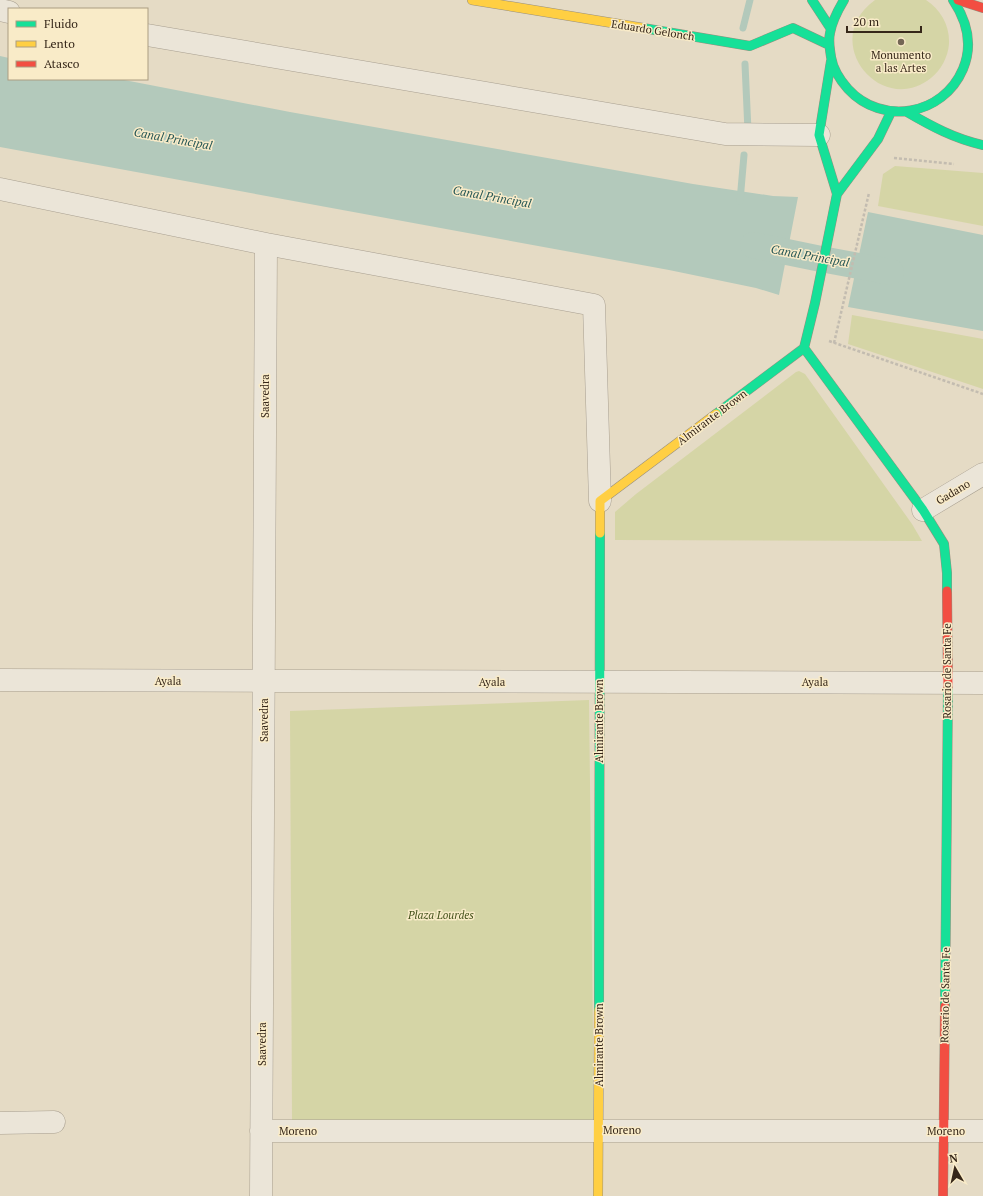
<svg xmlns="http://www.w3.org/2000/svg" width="983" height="1196" viewBox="0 0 983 1196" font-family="'PT Serif',serif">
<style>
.green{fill:#d5d5a6}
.water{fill:#b3c9bb}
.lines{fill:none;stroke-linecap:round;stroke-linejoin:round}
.stream{stroke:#b3c9bb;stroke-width:7}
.canal{stroke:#b3c9bb;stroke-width:26}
.street-casing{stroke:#a89f90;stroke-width:23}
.fast-casing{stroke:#988f7f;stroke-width:10}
.slow-casing{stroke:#988f7f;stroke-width:10}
.jam-casing{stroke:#988f7f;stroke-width:10}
.path{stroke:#c3bcb0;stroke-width:2.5;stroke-dasharray:3 2;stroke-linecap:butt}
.street{stroke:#ebe5d8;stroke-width:22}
.fast{stroke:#16e098;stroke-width:9}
.slow{stroke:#ffcf43;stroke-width:9}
.jam{stroke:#f24e42;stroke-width:9}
.poi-dot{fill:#736655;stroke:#f9ebc8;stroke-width:1.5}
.labels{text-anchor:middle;stroke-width:3;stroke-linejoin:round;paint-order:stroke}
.street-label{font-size:11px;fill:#362719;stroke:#f9ebc8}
.poi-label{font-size:11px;fill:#362719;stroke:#f9ebc8}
.park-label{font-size:11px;font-style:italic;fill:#46541d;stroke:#f9ebc8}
.water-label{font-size:12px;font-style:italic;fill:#265755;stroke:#f9ebc8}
</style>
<rect width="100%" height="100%" fill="#e5dbc5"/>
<path class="green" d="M875,0h51c15,10 24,26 23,44 -1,13 -8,26 -18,34 -50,40 -113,-37 -56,-78z
M895,166l88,7v53l-105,-20 5,-32z
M852,315l131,24v50l-135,-45z
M799,371l6,3 107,150 10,17 -307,-1v-28l21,-18 160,-122z
M589,700l5,420h-302l-2,-409z"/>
<path class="water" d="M0,56l9,2v21h110l171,33 403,72 80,12 25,1 -19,98 -23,-7 -87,-18 -669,-123z
M868,212l115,23v96l-135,-24z"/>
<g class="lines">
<path class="stream" d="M743,28l7,-28
M745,64l3,67
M740,201l4,-46"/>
<path class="canal" d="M753,245l68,14 70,13"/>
<g class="street-casing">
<path id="street" d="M0,10l9,2
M147,35l578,99 94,1
M0,189l266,55 328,61 6,196
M923,510l60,-36
M0,680l983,3
M0,1123l54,-1
M261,1131h722
M261,1196l5,-952"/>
</g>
<g class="fast-casing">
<path id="fast" d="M812,0l19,29
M844,0c-6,10 -12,21 -14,33 -2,9 0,16 1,24 2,12 9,23 17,32 34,37 95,27 115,-20 10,-24 4,-48 -10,-69
M643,28l107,18 43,-18 36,17
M831,61l-12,74 18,59
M891,112l-13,27 -41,55 -22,109 -11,45 119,162 21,34 3,29v18
M907,112c24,14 48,27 76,33
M716,414l88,-66
M945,1006l3,-318
M599,1010l1,-477"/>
</g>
<g class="slow-casing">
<path id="slow" d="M472,0l171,28
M600,533v-32l116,-87
M598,1196l1,-186"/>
</g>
<g class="jam-casing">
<path id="jam" d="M958,0l25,8
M947,591l1,97
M943,1196l2,-190"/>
</g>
<path class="path" d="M894,158l60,6
M829,341l154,53
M834,343l35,-150"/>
<use href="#street" class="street"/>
<use href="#fast" class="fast"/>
<use href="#slow" class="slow"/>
<use href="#jam" class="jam"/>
</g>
<circle class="poi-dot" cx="901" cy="42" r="4"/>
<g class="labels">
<g class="street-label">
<text transform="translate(653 30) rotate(9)" y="4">Eduardo Gelonch</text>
<text transform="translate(265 396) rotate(-90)" y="4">Saavedra</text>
<text transform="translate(712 417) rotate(-37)" y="4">Almirante Brown</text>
<text transform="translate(953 492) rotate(-31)" y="4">Gadano</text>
<text transform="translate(947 671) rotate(-90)" y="4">Rosario de Santa Fe</text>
<text x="168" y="685">Ayala</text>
<text x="492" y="686">Ayala</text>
<text x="815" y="686">Ayala</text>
<text transform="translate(264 720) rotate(-90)" y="4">Saavedra</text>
<text transform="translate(599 721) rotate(-90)" y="4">Almirante Brown</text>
<text transform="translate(945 995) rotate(-89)" y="4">Rosario de Santa Fe</text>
<text transform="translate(262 1044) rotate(-90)" y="4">Saavedra</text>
<text transform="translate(599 1045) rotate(-90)" y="4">Almirante Brown</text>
<text x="622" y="1134">Moreno</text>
<text x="298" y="1135">Moreno</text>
<text x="946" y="1135">Moreno</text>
</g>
<g class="poi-label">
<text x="901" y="59">Monumento<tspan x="901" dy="13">a las Artes</tspan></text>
</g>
<g class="park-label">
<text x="441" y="919">Plaza Lourdes</text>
</g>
<g class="water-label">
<text transform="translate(173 139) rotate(10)" y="4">Canal Principal</text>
<text transform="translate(492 197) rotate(10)" y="4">Canal Principal</text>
<text transform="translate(810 256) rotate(10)" y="4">Canal Principal</text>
</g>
</g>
<rect x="8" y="8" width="140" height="72" fill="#f9ebc8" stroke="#ab9d82"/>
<rect x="16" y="21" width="20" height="6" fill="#16e098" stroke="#ab9d82"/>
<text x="44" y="28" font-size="12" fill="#362719">Fluido</text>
<rect x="16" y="41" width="20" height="6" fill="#ffcf43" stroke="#ab9d82"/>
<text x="44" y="48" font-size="12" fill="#362719">Lento</text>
<rect x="16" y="61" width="20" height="6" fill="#f24e42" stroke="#ab9d82"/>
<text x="44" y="68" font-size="12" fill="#362719">Atasco</text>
<g transform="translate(955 1168) rotate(351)" stroke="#f9ebc8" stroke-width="3" paint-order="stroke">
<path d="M0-3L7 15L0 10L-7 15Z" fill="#362719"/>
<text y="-6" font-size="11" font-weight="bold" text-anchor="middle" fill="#362719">N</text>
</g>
<path d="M847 26v6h74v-6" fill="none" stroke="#362719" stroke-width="2"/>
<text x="853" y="26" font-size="12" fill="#362719" stroke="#f9ebc8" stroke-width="3" paint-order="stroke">20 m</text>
</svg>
